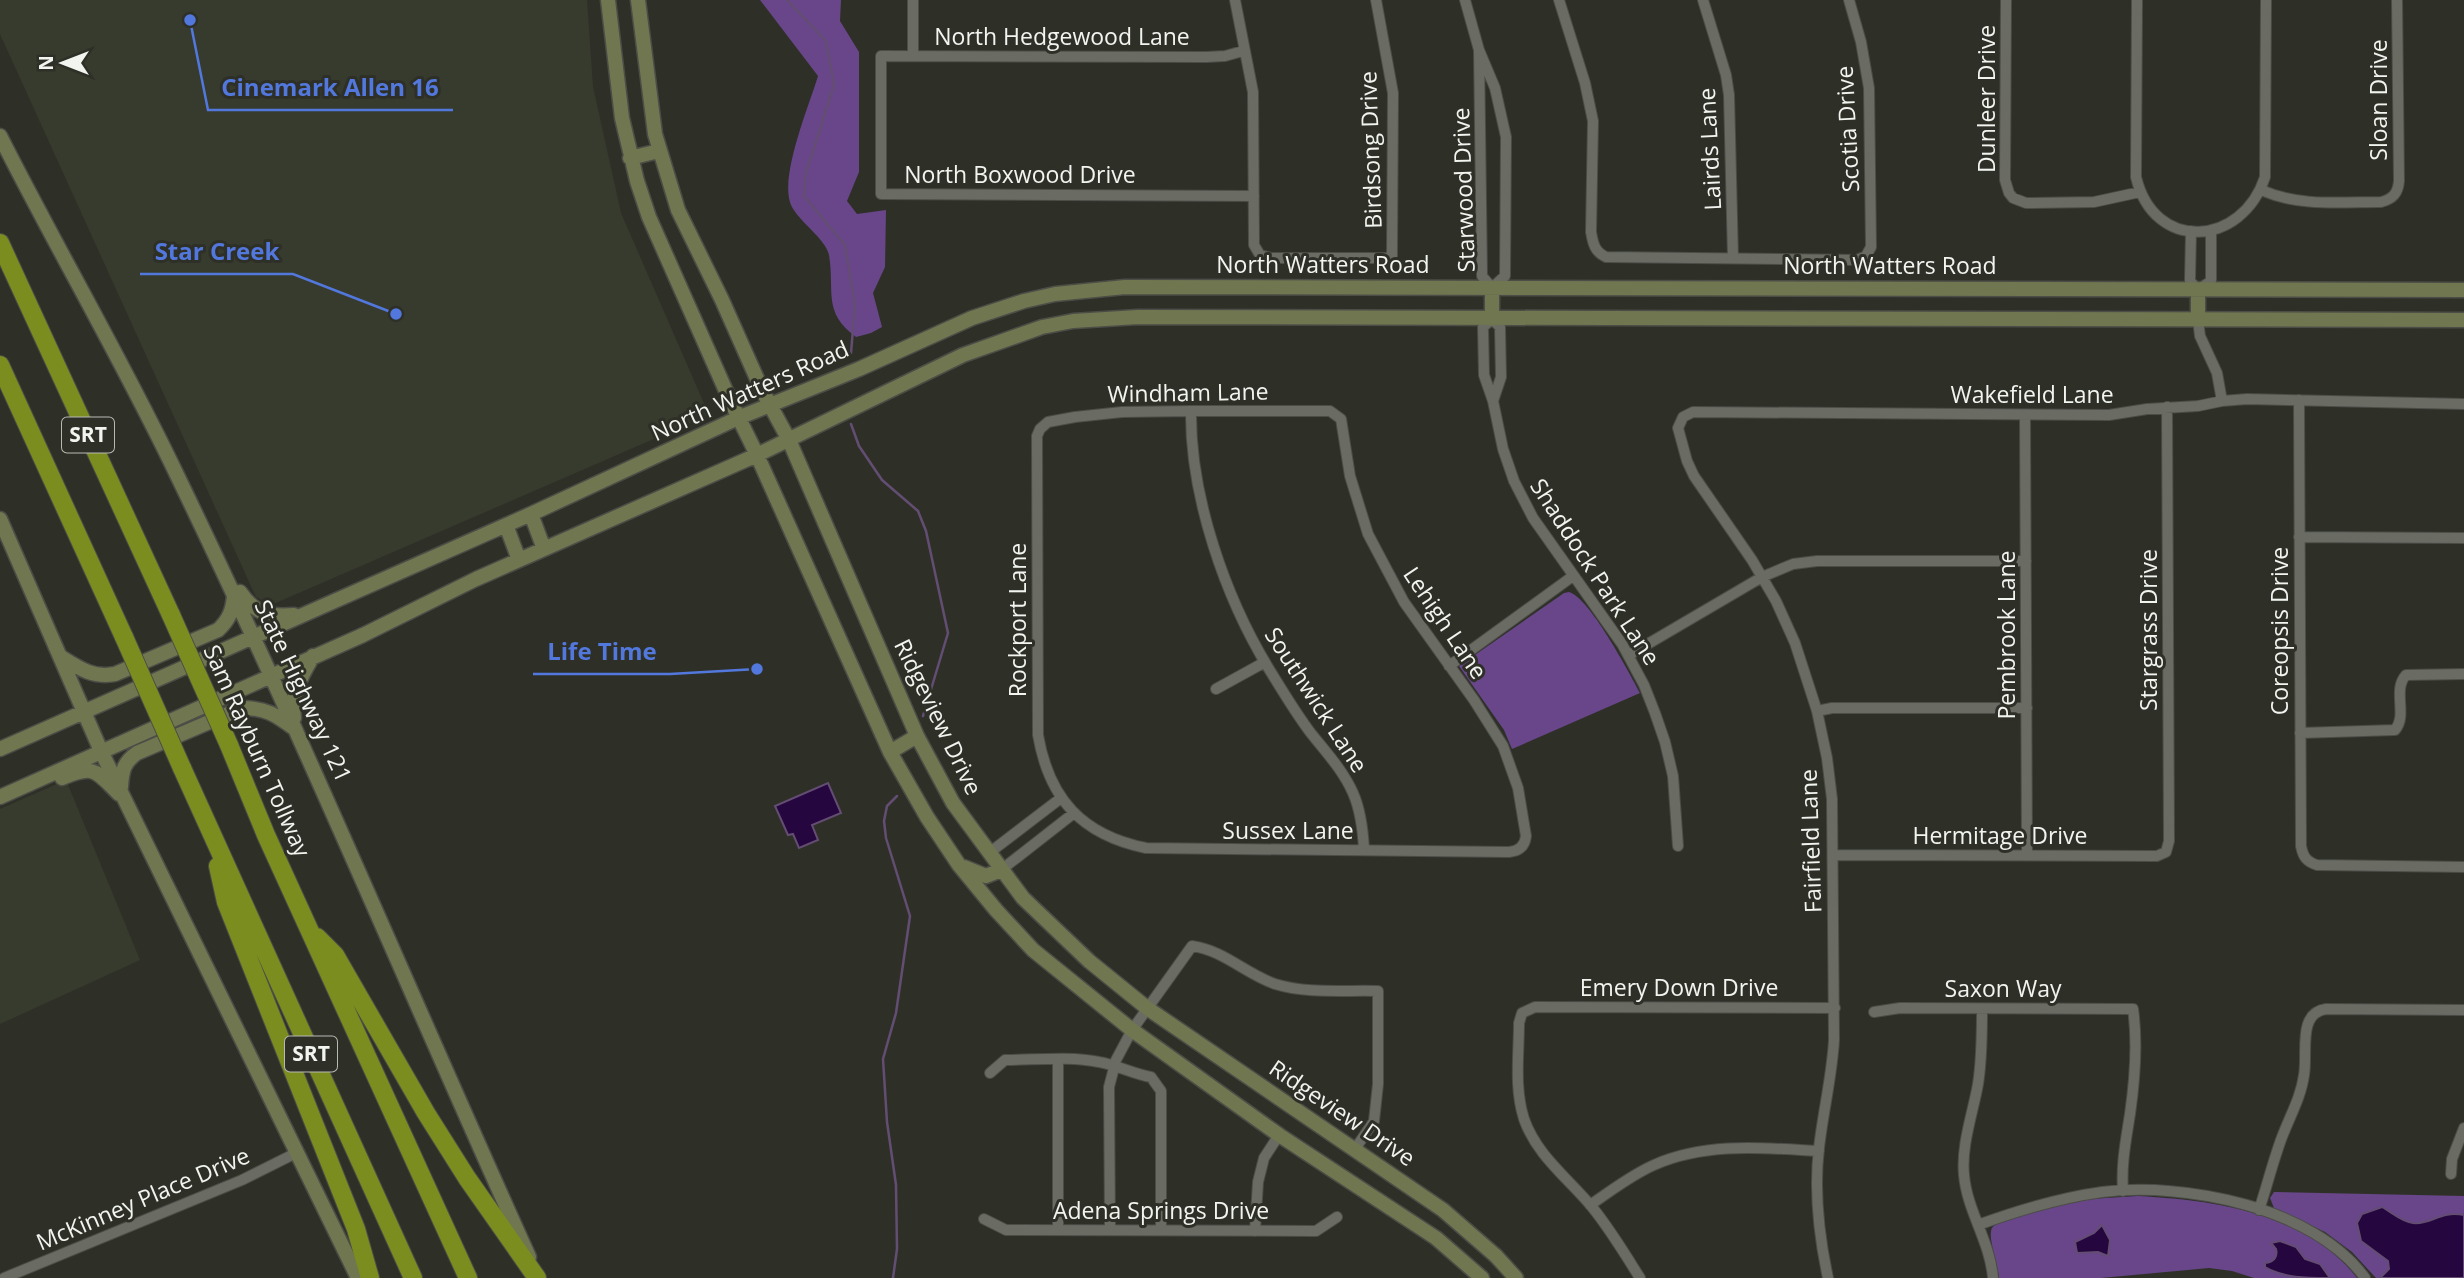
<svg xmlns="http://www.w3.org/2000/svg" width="2464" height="1278" viewBox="0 0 2464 1278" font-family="'Open Sans',sans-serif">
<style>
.built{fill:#373b2d}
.green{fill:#684689}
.water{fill:#26063e;stroke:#634d73;stroke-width:2}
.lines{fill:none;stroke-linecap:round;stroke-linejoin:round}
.stream{stroke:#634d73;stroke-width:2.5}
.minor-casing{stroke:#4b4d46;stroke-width:12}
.secondary-casing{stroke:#4b4d46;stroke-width:17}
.motorway-casing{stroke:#4b4d46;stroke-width:20}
.minor{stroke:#6a6c64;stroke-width:10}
.secondary{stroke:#6f7650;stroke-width:14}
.motorway{stroke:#7c8d20;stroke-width:18}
.motorway-bridge-casing{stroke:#4b4d46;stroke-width:20;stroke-linecap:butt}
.motorway-bridge{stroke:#7c8d20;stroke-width:18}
.labels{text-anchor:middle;stroke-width:6;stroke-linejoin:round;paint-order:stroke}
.shield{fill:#2e3028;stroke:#b7b9b3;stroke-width:2}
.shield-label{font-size:21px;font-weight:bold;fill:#f2f4ef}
.street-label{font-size:23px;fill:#f2f4ef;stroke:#2e3028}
.leader{fill:none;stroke:#5278de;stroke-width:2.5}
.callout-dot{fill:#5278de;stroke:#2e3028;stroke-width:2.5}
.callout-label{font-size:24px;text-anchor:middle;font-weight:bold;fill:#5278de;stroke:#2e3028;stroke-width:6;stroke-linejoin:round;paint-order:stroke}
</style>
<rect width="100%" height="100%" fill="#2e3028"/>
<path class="built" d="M0,0h587l6,87 28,126 88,202 -438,190 -15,-8 -256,-563z
M66,780l74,180 -140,64v-215z"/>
<path class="green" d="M760,0h81l-1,21 19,31v120l-12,29 10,13 29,-4 -1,57 -12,26 9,34 -11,6 -15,4c-34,-25 -21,-46 -27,-82 -3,-16 -31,-34 -38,-50 -12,-28 18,-99 27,-129z
M1569,592c20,5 60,80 71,101l-128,56 -8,-19 -45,-64 105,-73z
M2274,1192l190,4v82h-88l-24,-26 -27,-20 -51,-24 -4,-10z
M2138,1196c77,4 169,17 219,82h-103l-22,-7 -23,-3 -108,10h-102c-1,-11 -10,-39 -8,-46 0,-5 3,-6 7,-9l54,-17 38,-7z"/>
<path class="water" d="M828,783l13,30 -29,12 6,15 -19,8 -6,-14 -5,1 -13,-29z
M2382,1207c9,5 20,15 31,16 19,2 27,-13 51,-8v63h-84l9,-9 -1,-8 -27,-20 -4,-18 5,-9z
M2102,1225l8,15 -2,16 -10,-4 -21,1 -2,-11 19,-9z
M2280,1241l16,6 9,12 15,5 10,14c-23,0 -47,0 -65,-11v-4c9,-1 13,-6 11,-14l-5,-6z"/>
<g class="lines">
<path class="stream" d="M787,0l39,41 8,44 -28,88 -2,23 41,49 10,60 -4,48
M851,424l8,22 23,34 36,31 8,20 22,102 -25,83
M893,1278l4,-29 -1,-64 -9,-63 -4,-63 13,-46 14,-97 -24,-78 -2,-17 3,-15 10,-10"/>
<g class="minor-casing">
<path id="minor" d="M913,0v56
M1235,0l18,92 1,153 6,10 11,3h121l1,-165 -17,-93
M1465,0l14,50 16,38 11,49 -1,139 -13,12 -10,-12 -3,-226
M1559,0l26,83 8,38 -2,111c2,12 4,20 15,25l251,3 9,-4 5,-9 -2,-159 -8,-46 -12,-42
M1703,0l23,75 3,20 4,163
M2006,0l-1,180 4,13 4,5 13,5 68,-1 46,-10
M2137,0l-1,177c18,76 106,70 129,0l1,-177
M1243,51l-18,5 -19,1 -325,-1v138l373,2
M2261,190c39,17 79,12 120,12 12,-3 17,-9 18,-21l-2,-181
M2191,231l-1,50 8,9 13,-9v-51
M2198,320l2,16 17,37 5,28
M2299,400l2,446c2,11 6,16 16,19l147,2
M1493,401l8,-24 -1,-50 -8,-8 -9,8 1,48 9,26 10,48 11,32 19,37 89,126 22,41 11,28 10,29 8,34 5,70
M1191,411h139l11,8 9,57 18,58 36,68 70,98 29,46 15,42 8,48c-1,10 -7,15 -17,16l-363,-4c-64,-13 -97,-49 -108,-113l-1,-299 3,-7 8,-7 27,-5 47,-5z
M1191,411c-1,85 34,186 78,258 13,21 26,43 41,63 15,19 33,38 43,61 8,18 10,37 11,57
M2025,415l2,440
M2299,537l165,1
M1629,655l133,-78 31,-13 24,-3h209
M1449,666l124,-90
M1216,689l49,-27
M1817,711l15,-3h195
M2300,733l95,-3c13,-15 -3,-40 11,-55l58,-1
M989,853l72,-55
M1833,855l324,1 9,-4 3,-11 -2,-434
M1001,870l73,-57
M1982,1009c0,25 0,50 -4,75 -5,29 -17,61 -14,91 3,36 26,66 29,103
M1874,1012l26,-4 233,1c5,35 2,70 -3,105 -4,26 -9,50 -7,77
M990,1073l15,-13c30,0 64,-4 94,2 18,3 34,12 52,15l10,14v139
M2451,1174l1,-15 12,-31
M1590,1205c21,-14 41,-30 64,-40 52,-23 110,-17 165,-14
M2259,1210c8,-24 14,-49 23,-73 8,-21 19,-40 22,-62 4,-22 -7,-62 22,-66l138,1
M984,1219l22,11 310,1 21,-14
M1978,1225c41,-15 81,-27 124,-33 83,-10 212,15 263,86
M1058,1230v-170
M1110,1230l-1,-143 7,-27 16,-30 60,-84c31,4 54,28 83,38 32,10 69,6 103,7v93l-4,37 -19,28
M1255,1231l3,-49 6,-24 15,-23
M4,1278l238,-98 54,-27
M1640,1278c-15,-24 -30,-49 -48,-71 -24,-29 -55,-51 -68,-88 -10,-31 -5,-65 -5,-96l3,-10 13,-6 300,1
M1828,1278c-9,-42 -14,-88 -9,-130 4,-36 13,-72 15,-108l-2,-241 -5,-41 -10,-47 -22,-68 -19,-42 -24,-41 -58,-84 -7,-15 -9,-33 5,-11 10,-5 416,3 38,-6 51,-3 24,-5 25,-2 217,5"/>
</g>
<g class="secondary-casing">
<path id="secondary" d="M608,0l14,118 15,63 12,36 81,183 27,55 133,297 37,65 32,48 37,45 37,40 99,80 147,105 157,103 46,40
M638,0l17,134 23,76 44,90 40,90 27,50 128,296 36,67 70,95 66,63 58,47 296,202 53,46 20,22
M0,136c57,113 121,222 176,337 125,258 235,523 353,784
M630,158l29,-7
M1492,288v31
M2198,290v30
M531,514l13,35
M0,519l101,232 257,527
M506,525l13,35
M240,592c15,22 29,25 54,23
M61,657c19,12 32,21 54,17l103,-44c11,-10 15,-20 16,-35
M294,718c-3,-25 7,-41 19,-62
M0,749l531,-235 207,-96 121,-49 113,-51 52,-17 31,-7 70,-7 1339,3
M890,752l27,-16
M62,778c33,-14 34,-7 57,16
M121,787c1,-17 3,-25 16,-34l105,-45c25,0 34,7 53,21
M0,797l363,-162 113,-56 281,-124 206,-100 79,-28 31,-6 65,-4 1326,3
M964,867l22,9 15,-6"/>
</g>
<g class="motorway-casing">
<path id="motorway" d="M0,243l171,372
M0,365l124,272
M229,745l37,90 202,443
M182,768l231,510
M218,866l8,36 130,327 14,49
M317,937l18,18 91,158 41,65 70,100"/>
</g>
<use href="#minor" class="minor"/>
<use href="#secondary" class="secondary"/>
<use href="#motorway" class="motorway"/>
<g class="motorway-bridge-casing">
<path id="motorway-bridge" d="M171,615l58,130
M124,637l58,131"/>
</g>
<use href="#motorway-bridge" class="motorway-bridge"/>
</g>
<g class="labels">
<g class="shield">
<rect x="62" y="417.5" width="52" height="35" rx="5"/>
<rect x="285" y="1036.5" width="52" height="35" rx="5"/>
</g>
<g class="shield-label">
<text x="88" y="442">SRT</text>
<text x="311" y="1061">SRT</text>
</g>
<g class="street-label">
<text x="1062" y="45">North Hedgewood Lane</text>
<text transform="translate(1987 99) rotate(-90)" y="8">Dunleer Drive</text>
<text transform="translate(2379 100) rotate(-90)" y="8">Sloan Drive</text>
<text transform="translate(1848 129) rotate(-93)" y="8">Scotia Drive</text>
<text transform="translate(1710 149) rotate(-93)" y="8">Lairds Lane</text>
<text transform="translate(1371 150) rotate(-92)" y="8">Birdsong Drive</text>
<text x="1020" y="183">North Boxwood Drive</text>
<text transform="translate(1464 190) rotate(-92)" y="8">Starwood Drive</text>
<text x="1323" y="273">North Watters Road</text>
<text x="1890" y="274">North Watters Road</text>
<text transform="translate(750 391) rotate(-24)" y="8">North Watters Road</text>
<text transform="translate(1188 393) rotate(-1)" y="8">Windham Lane</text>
<text x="2032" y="403">Wakefield Lane</text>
<text transform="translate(1595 572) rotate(57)" y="8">Shaddock Park Lane</text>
<text transform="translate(1018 620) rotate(-90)" y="8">Rockport Lane</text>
<text transform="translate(1445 623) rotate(56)" y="8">Lehigh Lane</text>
<text transform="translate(2149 630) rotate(-90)" y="8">Stargrass Drive</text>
<text transform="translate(2280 631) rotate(-90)" y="8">Coreopsis Drive</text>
<text transform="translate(2007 635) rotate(-90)" y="8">Pembrook Lane</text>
<text transform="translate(303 691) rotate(65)" y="8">State Highway 121</text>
<text transform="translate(1316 700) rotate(57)" y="8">Southwick Lane</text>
<text transform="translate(938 717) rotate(64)" y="8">Ridgeview Drive</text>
<text transform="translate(257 751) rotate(66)" y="8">Sam Rayburn Tollway</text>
<text x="1288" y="839">Sussex Lane</text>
<text x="2000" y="844">Hermitage Drive</text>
<text transform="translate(1811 841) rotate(-92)" y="8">Fairfield Lane</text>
<text x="1679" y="996">Emery Down Drive</text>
<text x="2003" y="997">Saxon Way</text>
<text transform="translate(1342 1113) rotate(34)" y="8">Ridgeview Drive</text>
<text transform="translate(143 1199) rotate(-23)" y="8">McKinney Place Drive</text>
<text x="1161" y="1219">Adena Springs Drive</text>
</g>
</g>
<path class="leader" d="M190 20L208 110H453M396 314L293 274H140M757 669L670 674H533"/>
<g class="callout-dot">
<circle cx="190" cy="20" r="7"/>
<circle cx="396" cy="314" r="7"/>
<circle cx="757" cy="669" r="7"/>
</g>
<g class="callout-label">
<text x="330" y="96">Cinemark Allen 16</text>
<text x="217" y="260">Star Creek</text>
<text x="602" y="660">Life Time</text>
</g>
<g transform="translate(63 63) rotate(270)" stroke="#2e3028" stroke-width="5" paint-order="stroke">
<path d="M0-5L12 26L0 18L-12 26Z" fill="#f2f4ef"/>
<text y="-10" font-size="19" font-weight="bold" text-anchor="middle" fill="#f2f4ef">N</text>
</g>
</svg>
